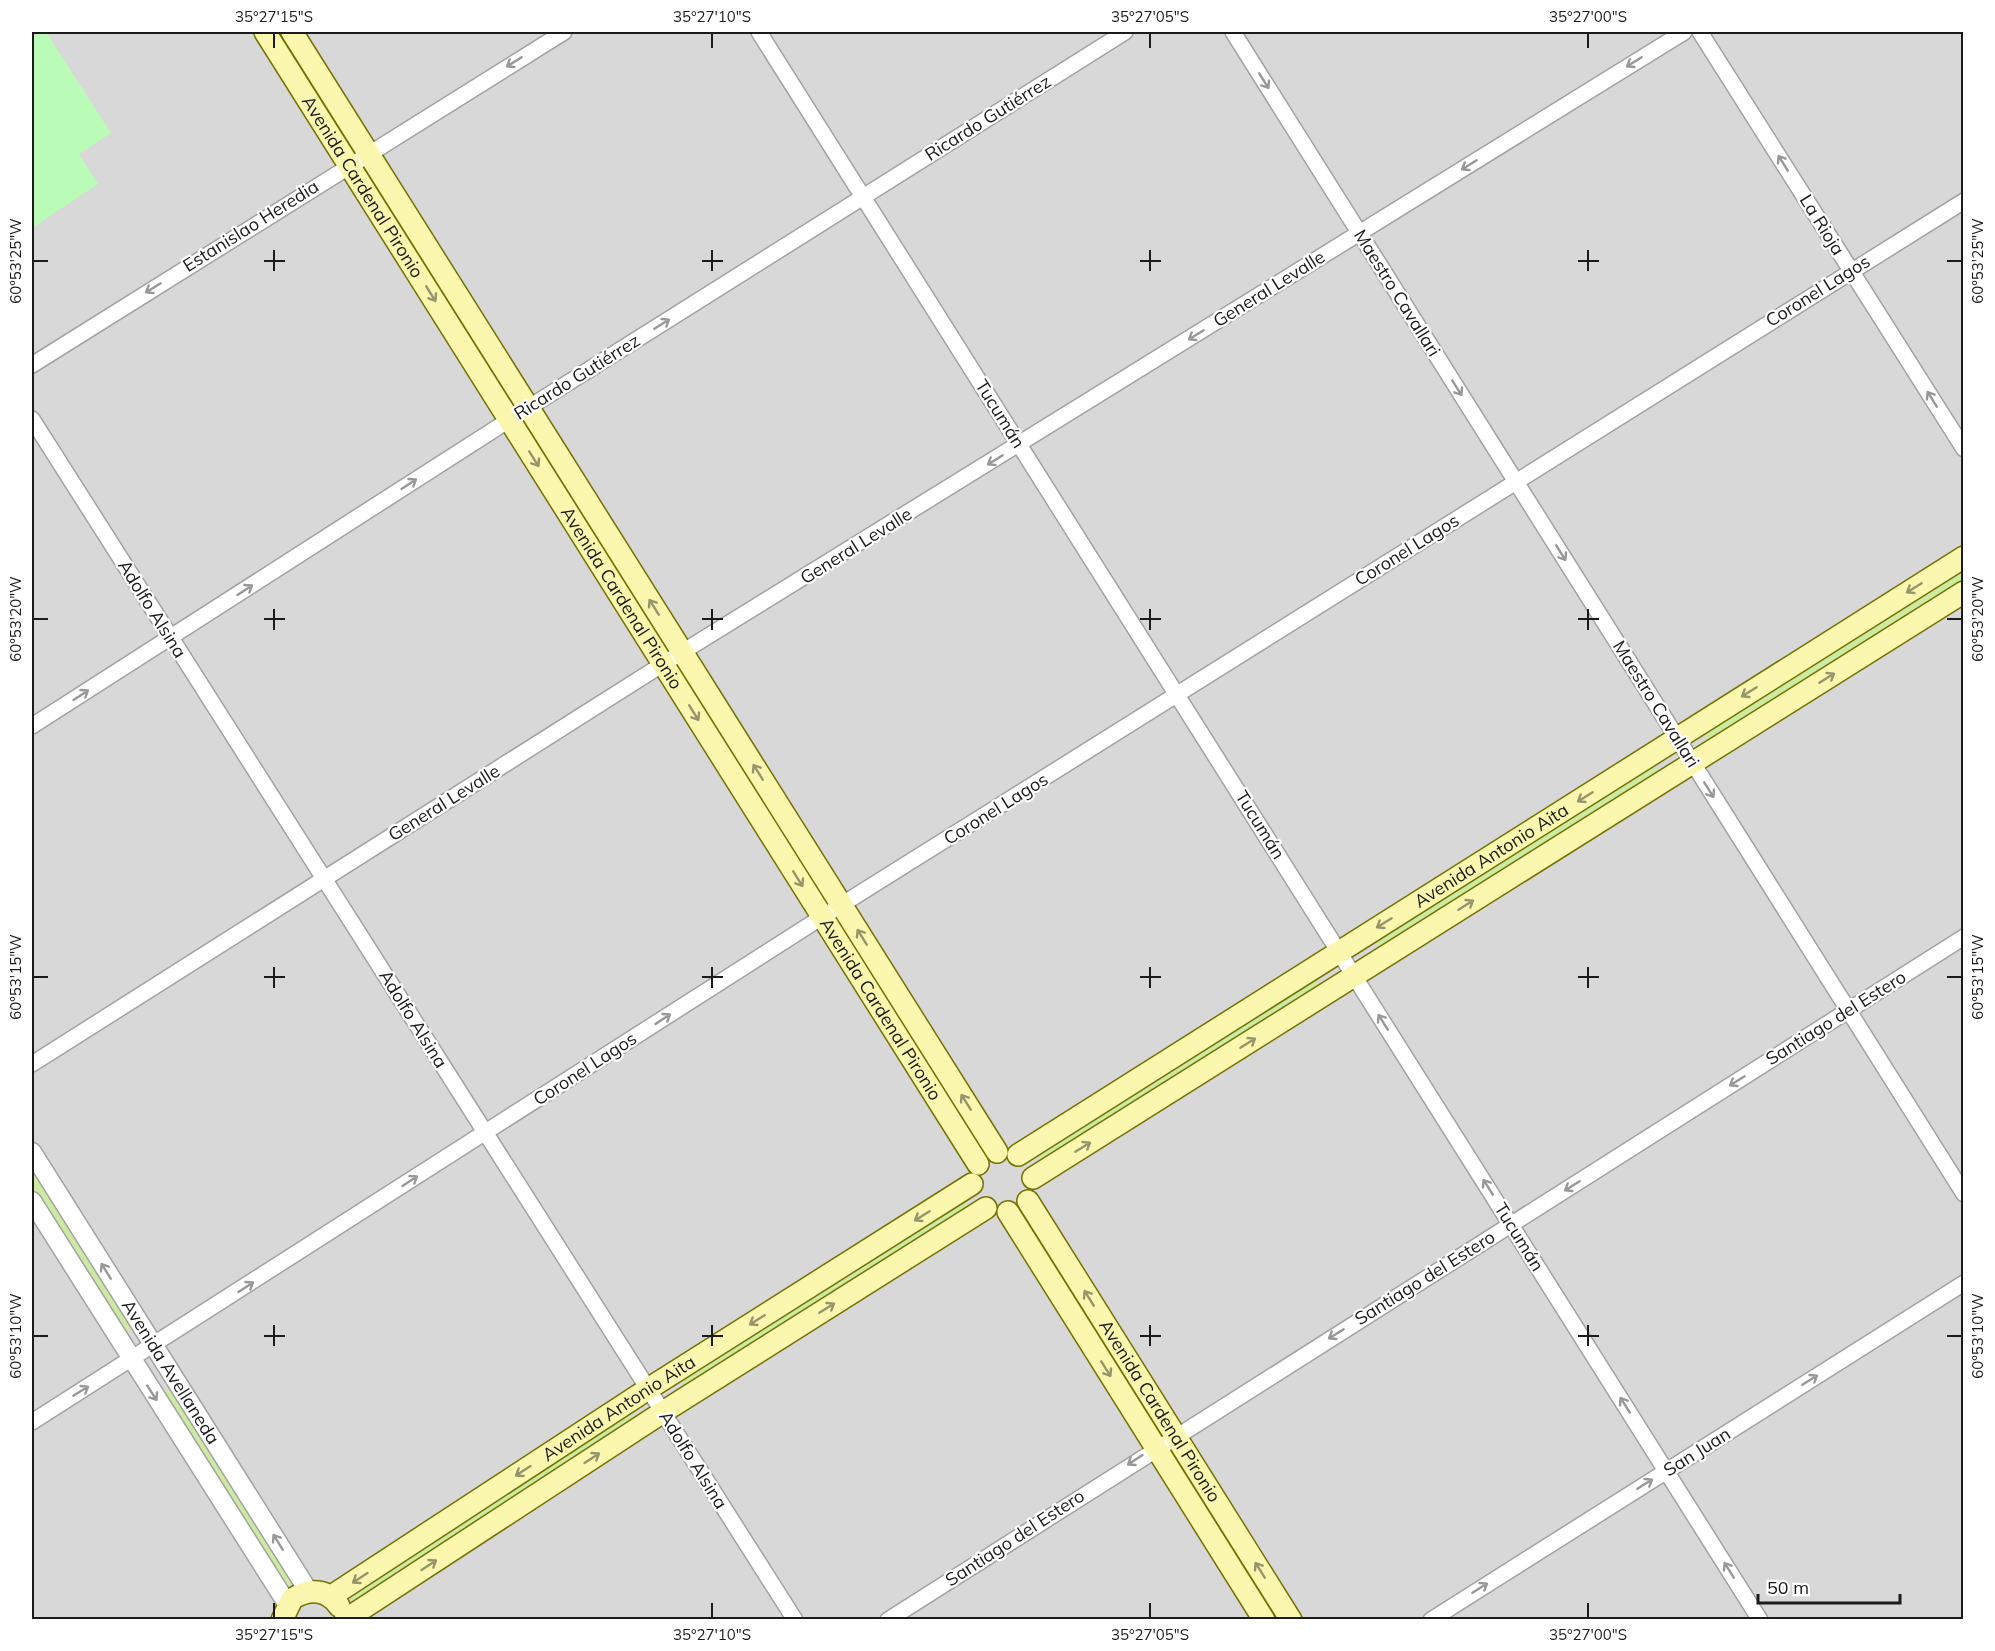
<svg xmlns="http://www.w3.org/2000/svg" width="1995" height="1651" viewBox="0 0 1995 1651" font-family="Mulish,sans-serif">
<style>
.residential{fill:#d9d8d8}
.grass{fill:#cdeaa2}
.park{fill:#bafbb8}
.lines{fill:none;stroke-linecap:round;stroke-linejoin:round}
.minor-casing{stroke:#a2a2a2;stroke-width:18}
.tertiary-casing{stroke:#a2a2a2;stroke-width:21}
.secondary-casing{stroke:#727301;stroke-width:24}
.minor{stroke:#fff;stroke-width:15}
.tertiary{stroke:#fff;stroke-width:18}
.secondary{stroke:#fbf7af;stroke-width:21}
.oneway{stroke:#989898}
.oneway2{stroke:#96946c}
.ticks{fill:none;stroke:#1b1b1b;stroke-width:2}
.labels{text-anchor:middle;stroke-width:4.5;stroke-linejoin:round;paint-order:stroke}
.street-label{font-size:18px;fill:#1b1b1b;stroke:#fff}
.neatline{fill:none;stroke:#1b1b1b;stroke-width:2}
.ticks-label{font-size:15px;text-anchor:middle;fill:#1b1b1b}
</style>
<rect width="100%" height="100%" fill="#ede7df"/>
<path class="residential" d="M32,32h1931v1587h-1931z"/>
<path class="grass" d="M273,32h12l62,98 -9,6z
M379,181l126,200 -8,6 -126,-201z
M539,436l126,200 -8,6 -126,-201z
M1963,568v12l-256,161 -5,-8z
M699,691l126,201 -9,5 -126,-200z
M1654,765l5,8 -279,176 -6,-9z
M1315,977l6,9 -280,176 -5,-9z
M32,1166l99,161 -3,6 -7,-2 -89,-144z
M964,1199l5,9 -282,181 -5,-9z
M1033,1221l126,200 -9,6 -126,-201z
M168,1389l5,1 120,192 -2,5 -4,1 -123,-194z
M631,1414l5,8 -282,181 -6,-9z
M1186,1465l97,154h-12l-93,-148z"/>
<path class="park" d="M41,32h5l65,101 -32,21 19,30 -66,44v-190z"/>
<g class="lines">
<g class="minor-casing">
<path id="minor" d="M759,32l1001,1588
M1233,32l731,1162
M1700,32l264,417
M32,365l532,-333
M32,419l763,1201
M32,726l477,-306 616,-388
M32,1064l631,-400 1021,-632
M32,1422l790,-505 1142,-716
M888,1620l1076,-683
M1431,1620l533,-337"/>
</g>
<g class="tertiary-casing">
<g id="tertiary">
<path id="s1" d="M32,1152l277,440"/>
<path d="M32,1201l256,404"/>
</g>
</g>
<g class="secondary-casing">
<g id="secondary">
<path id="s2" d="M265,32l713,1132"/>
<path d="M292,32l705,1120"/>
<path id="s3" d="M1018,1155l946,-598"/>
<path d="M1033,1178l931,-586"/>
<path id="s4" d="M1028,1201l263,419"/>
<path d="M1008,1212l256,408"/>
<path id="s5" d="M330,1597l318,-208 324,-205"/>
<path d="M282,1620l10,-21c17,-11 36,-10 47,7"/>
<path d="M345,1620l318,-208 323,-204"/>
</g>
</g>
<use href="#minor" class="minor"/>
<use href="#tertiary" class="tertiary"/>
<use href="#secondary" class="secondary"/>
</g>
<defs><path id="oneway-shaft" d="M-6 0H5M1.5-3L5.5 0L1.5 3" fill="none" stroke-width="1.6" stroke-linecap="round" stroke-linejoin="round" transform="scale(1.5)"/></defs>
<g class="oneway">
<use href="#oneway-shaft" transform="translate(514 62) rotate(148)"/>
<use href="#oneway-shaft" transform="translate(1634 62) rotate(148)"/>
<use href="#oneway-shaft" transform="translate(1264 81) rotate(58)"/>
<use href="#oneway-shaft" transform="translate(1783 163) rotate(-122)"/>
<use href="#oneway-shaft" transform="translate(1469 165) rotate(148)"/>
<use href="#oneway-shaft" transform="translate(153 288) rotate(148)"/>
<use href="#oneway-shaft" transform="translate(662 324) rotate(-32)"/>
<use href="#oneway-shaft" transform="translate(1196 335) rotate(148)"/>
<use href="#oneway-shaft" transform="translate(1457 388) rotate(58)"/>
<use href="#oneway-shaft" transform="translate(1932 399) rotate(-122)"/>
<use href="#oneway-shaft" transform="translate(995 460) rotate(148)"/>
<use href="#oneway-shaft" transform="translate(409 484) rotate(-33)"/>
<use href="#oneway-shaft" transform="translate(1561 553) rotate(58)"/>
<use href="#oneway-shaft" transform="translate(245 590) rotate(-33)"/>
<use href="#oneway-shaft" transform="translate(81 695) rotate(-33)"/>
<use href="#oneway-shaft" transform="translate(1709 790) rotate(58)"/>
<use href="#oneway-shaft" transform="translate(663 1019) rotate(-33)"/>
<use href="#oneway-shaft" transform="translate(1383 1022) rotate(-122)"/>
<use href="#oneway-shaft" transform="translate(1737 1081) rotate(148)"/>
<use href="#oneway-shaft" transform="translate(410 1181) rotate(-33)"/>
<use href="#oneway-shaft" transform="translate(1572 1186) rotate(148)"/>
<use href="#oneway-shaft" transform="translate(1488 1187) rotate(-122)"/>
<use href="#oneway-shaft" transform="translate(106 1271) rotate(-122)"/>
<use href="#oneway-shaft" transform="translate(246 1287) rotate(-33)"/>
<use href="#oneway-shaft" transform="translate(1336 1334) rotate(148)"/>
<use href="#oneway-shaft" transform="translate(1810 1380) rotate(-32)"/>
<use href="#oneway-shaft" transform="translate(81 1391) rotate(-32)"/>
<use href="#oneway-shaft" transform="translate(152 1393) rotate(57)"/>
<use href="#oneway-shaft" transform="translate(1625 1405) rotate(-122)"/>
<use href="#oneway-shaft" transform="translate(1135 1460) rotate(147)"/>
<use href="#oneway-shaft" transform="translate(1645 1484) rotate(-32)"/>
<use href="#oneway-shaft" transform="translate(278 1542) rotate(-122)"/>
<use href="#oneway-shaft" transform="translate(1729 1570) rotate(-122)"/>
<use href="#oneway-shaft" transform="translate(1480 1588) rotate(-32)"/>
</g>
<g class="oneway2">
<use href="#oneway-shaft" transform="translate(431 294) rotate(58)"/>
<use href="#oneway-shaft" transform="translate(534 459) rotate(58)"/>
<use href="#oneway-shaft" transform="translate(1914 588) rotate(148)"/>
<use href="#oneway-shaft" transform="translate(654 607) rotate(-122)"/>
<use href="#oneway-shaft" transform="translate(1827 678) rotate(-32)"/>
<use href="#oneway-shaft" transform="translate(1749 692) rotate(148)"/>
<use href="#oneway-shaft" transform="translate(694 713) rotate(58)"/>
<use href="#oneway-shaft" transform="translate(758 772) rotate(-122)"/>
<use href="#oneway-shaft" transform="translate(1585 797) rotate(148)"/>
<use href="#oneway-shaft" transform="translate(798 879) rotate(58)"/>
<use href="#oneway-shaft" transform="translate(1466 905) rotate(-32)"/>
<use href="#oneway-shaft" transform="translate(1384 923) rotate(148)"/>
<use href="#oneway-shaft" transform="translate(862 937) rotate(-122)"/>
<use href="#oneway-shaft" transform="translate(1248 1043) rotate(-32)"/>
<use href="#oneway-shaft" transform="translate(966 1102) rotate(-122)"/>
<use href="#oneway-shaft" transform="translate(1083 1147) rotate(-32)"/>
<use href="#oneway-shaft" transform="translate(922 1216) rotate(148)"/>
<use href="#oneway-shaft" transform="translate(1089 1298) rotate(-122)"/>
<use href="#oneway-shaft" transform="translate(827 1308) rotate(-32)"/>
<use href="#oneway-shaft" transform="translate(757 1320) rotate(148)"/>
<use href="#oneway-shaft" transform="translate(1106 1369) rotate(58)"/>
<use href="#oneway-shaft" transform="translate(592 1458) rotate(-33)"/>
<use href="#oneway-shaft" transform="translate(523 1471) rotate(147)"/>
<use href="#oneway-shaft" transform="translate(429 1565) rotate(-33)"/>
<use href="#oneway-shaft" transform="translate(1260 1570) rotate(-122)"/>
<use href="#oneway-shaft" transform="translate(360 1578) rotate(147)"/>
</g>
<path class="ticks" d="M274,33v15M712,33v15M1150,33v15M1588,33v15M274,250v21M712,250v21M1150,250v21M1588,250v21M33,261h15M264,261h21M702,261h21M1140,261h21M1578,261h21M1947,261h15M274,609v21M712,609v21M1150,609v21M1588,609v21M33,619h15M264,619h21M702,619h21M1140,619h21M1578,619h21M1947,619h15M274,967v21M712,967v21M1150,967v21M1588,967v21M33,977h15M264,977h21M702,977h21M1140,977h21M1578,977h21M1947,977h15M274,1325v21M712,1325v21M1150,1325v21M1588,1325v21M33,1336h15M264,1336h21M702,1336h21M1140,1336h21M1578,1336h21M1947,1336h15M274,1603v15M712,1603v15M1150,1603v15M1588,1603v15"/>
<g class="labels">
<g class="street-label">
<text transform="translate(988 118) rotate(-32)" y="6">Ricardo Gutiérrez</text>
<text dy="6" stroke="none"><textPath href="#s2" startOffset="183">Avenida Cardenal Pironio</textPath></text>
<text transform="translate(1822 225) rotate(58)" y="6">La Rioja</text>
<text transform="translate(251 226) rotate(-32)" y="6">Estanislao Heredia</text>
<text transform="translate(1269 289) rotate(-32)" y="6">General Levalle</text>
<text transform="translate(1818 291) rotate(-32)" y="6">Coronel Lagos</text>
<text transform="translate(1397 293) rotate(58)" y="6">Maestro Cavallari</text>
<text transform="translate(577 377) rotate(-32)" y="6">Ricardo Gutiérrez</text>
<text transform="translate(1000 414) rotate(58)" y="6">Tucumán</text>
<text transform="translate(856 546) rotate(-32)" y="6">General Levalle</text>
<text transform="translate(1407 550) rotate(-32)" y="6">Coronel Lagos</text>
<text dy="6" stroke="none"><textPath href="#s2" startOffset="669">Avenida Cardenal Pironio</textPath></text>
<text transform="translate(152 609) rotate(58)" y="6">Adolfo Alsina</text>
<text transform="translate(1656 704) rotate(58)" y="6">Maestro Cavallari</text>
<text transform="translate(444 803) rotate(-32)" y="6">General Levalle</text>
<text transform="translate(996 809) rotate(-32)" y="6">Coronel Lagos</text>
<text transform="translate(1260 825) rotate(58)" y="6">Tucumán</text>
<text dy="6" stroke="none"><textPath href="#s3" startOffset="560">Avenida Antonio Aita</textPath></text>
<text dy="6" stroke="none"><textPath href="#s2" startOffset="1155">Avenida Cardenal Pironio</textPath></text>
<text transform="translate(1836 1018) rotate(-32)" y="6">Santiago del Estero</text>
<text transform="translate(413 1019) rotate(58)" y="6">Adolfo Alsina</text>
<text transform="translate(585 1069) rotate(-33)" y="6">Coronel Lagos</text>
<text transform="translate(1519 1237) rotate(58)" y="6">Tucumán</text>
<text transform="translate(1425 1278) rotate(-32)" y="6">Santiago del Estero</text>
<text dy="6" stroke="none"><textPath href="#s1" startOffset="260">Avenida Avellaneda</textPath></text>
<text dy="6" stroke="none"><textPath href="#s5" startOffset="345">Avenida Antonio Aita</textPath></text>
<text dy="6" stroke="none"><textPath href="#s4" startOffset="248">Avenida Cardenal Pironio</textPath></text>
<text transform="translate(1697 1452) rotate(-32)" y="6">San Juan</text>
<text transform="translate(693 1460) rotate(58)" y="6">Adolfo Alsina</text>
<text transform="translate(1015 1538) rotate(-33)" y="6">Santiago del Estero</text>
</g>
</g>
<rect width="1995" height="1651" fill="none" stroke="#ffffff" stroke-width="66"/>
<path d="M1758 1594v9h142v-9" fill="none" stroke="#1b1b1b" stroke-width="3"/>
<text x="1767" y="1594" font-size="18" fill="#1b1b1b" stroke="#ffffff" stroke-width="4.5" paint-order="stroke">50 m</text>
<rect x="33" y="33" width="1929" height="1585" class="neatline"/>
<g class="ticks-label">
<text x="274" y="22">35°27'15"S</text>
<text x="712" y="22">35°27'10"S</text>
<text x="1150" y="22">35°27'05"S</text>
<text x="1588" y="22">35°27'00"S</text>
<text transform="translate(1978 261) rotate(-90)" y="5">60°53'25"W</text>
<text transform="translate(16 261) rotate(-90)" y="5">60°53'25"W</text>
<text transform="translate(1978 619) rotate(-90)" y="5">60°53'20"W</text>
<text transform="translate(16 619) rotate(-90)" y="5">60°53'20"W</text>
<text transform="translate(1978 977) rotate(-90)" y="5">60°53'15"W</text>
<text transform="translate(16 977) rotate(-90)" y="5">60°53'15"W</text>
<text transform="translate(1978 1336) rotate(-90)" y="5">60°53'10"W</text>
<text transform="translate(16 1336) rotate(-90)" y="5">60°53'10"W</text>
<text x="274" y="1640">35°27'15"S</text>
<text x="712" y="1640">35°27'10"S</text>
<text x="1150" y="1640">35°27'05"S</text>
<text x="1588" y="1640">35°27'00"S</text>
</g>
</svg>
